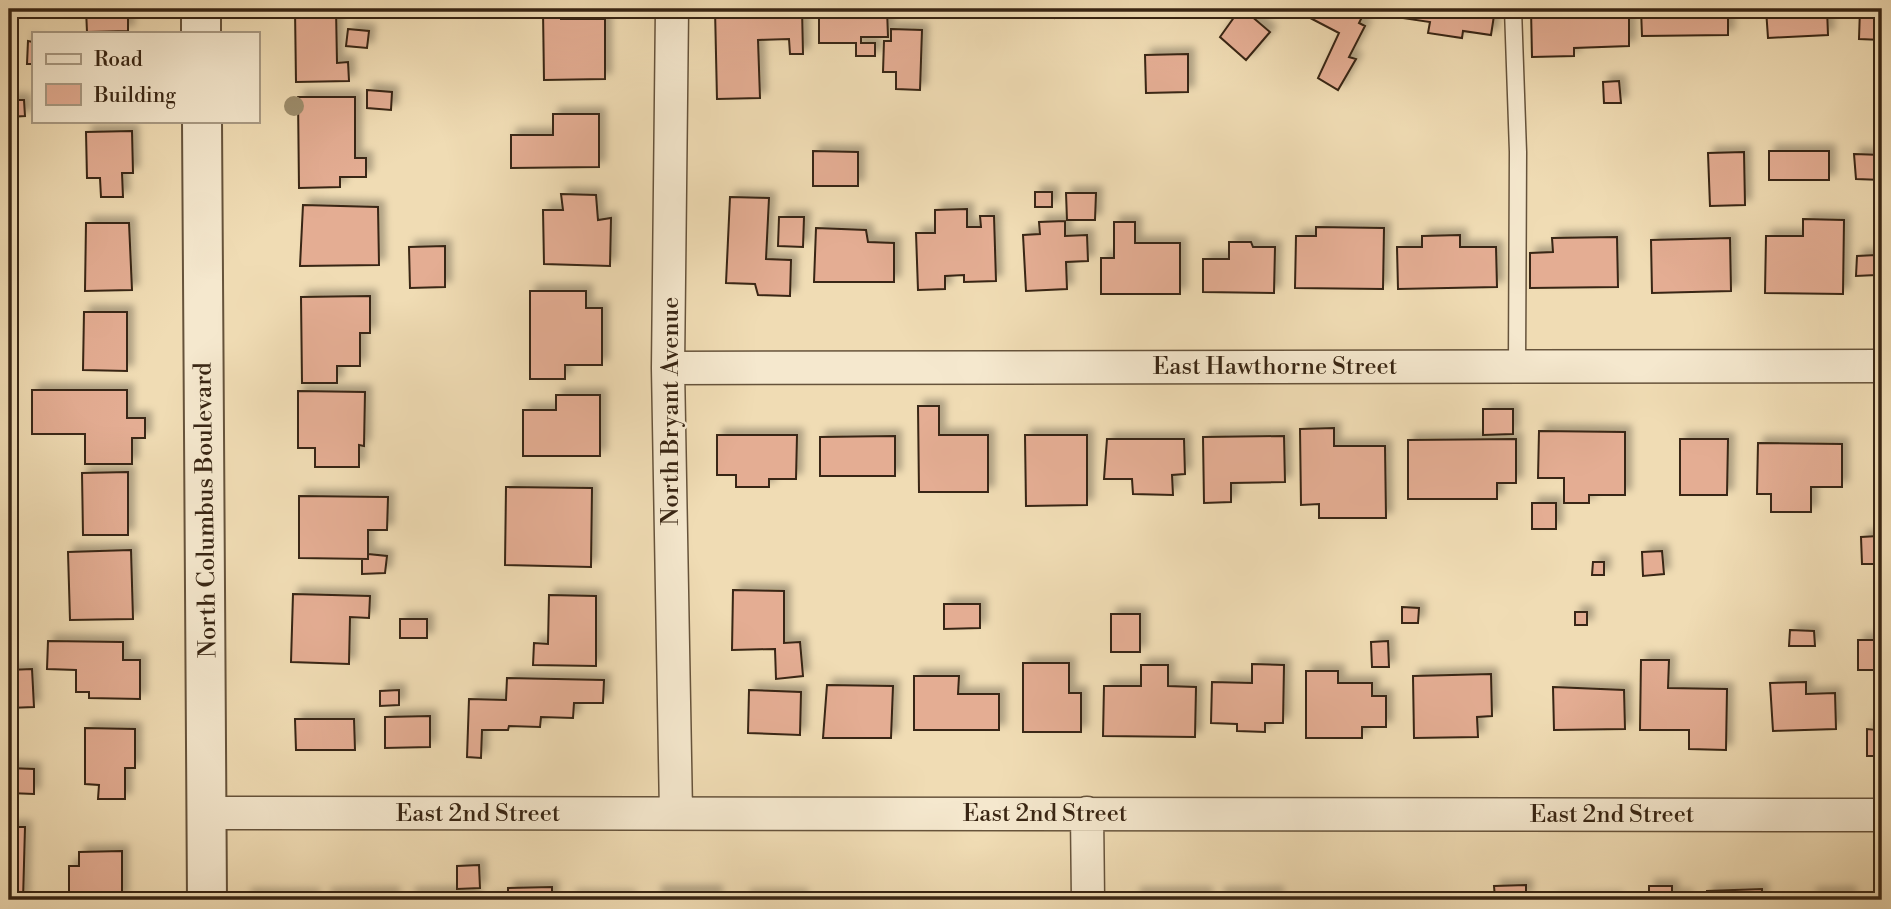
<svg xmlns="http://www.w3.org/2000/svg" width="1891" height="909" viewBox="0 0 1891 909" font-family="'Libre Bodoni',serif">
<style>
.building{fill:#e4ad93;stroke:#382513;stroke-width:2;filter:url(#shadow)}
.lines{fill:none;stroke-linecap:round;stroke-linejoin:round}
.service-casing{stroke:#66533b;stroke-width:19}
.minor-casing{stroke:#66533b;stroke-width:35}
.tertiary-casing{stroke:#66533b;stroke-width:42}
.service{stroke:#f5e8ce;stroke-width:16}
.minor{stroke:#f5e8ce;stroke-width:32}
.tertiary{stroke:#f5e8ce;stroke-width:38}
.tree{fill:#9d8d6c}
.labels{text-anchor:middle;stroke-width:5;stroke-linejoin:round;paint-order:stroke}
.street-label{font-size:24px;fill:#382513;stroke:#f5e8ce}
</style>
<defs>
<filter id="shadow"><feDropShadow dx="6" dy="-6" stdDeviation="3.5" flood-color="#0004"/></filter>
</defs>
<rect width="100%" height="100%" fill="#f0dcb4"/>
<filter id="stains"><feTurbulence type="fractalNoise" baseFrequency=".00286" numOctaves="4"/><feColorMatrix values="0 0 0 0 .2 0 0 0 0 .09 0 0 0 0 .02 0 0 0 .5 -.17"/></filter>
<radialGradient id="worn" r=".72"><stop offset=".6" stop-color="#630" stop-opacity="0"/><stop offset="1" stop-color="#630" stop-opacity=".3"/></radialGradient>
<path class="building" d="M86,9h55v7l-13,1v14l-41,1z
M295,9h41l1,54 11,-1 1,19 -53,1z
M715,9h87l1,45h-13l-1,-15 -31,1 2,58 -43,1z
M819,9h68l1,28h-27v6h14v13h-19v-13h-37z
M971,9h22v2l-19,6z
M1051,9h29l-25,9z
M1240,9h3l27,23 -24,28 -26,-23z
M1293,9h73l-7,14 6,3 -16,31 7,2 -18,31 -20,-12 21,-45z
M1390,9h105l-4,26 -28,-4 -1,7 -34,-5 2,-11 -41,-6z
M1531,9h98v37l-55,2v8l-42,1z
M1641,9h87v26l-86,1z
M1766,9h61l1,26 -60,3z
M1860,9h22v31l-23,-1z
M543,11h18v8h44v60l-61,1z
M348,29l21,2 -2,17 -21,-2z
M891,29l31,1 -2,60 -24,-1v-17h-13l1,-31h7z
M28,41l5,1v22h-6z
M1188,54v38l-42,1 -1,-38z
M1619,81l2,22h-17l-1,-21z
M367,90l25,2 -1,18 -24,-2z
M298,97h57v61h11v19h-26v10l-41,1z
M9,100h15l1,16 -16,1z
M553,114h46v53l-88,1v-33h42z
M132,131l1,42h-11l1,24h-22l-1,-19h-13l-1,-46z
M813,151l45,1v34h-45z
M1769,151h60v29h-60z
M1744,152l1,53 -35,1 -2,-53z
M1854,154l28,1v25l-26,-1z
M1035,192h17v15h-17z
M1066,193h30l-1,27h-28z
M561,194l35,1 2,25 13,-2 -1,48 -66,-2 -1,-54h20z
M730,197l39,1 -3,61 25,1 -1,36 -32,-1 -3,-11 -29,-1z
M303,205l75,2 1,58 -79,1z
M967,209v18h14l-1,-11h14l2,65 -32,1v-7l-19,1v13l-27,1 -2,-57h19v-23z
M779,217h25l-1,30 -25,-1z
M1803,219l41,1 -1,74 -78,-1 1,-57h37z
M1065,221v15l22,-1 1,26 -22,1 1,27 -41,2 -3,-56 17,-1 -1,-12z
M1114,222h21v21h45v51h-79v-36h13z
M86,223h43l3,67 -47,1z
M1316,227l68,1 -1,61 -88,-1 1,-52h20z
M816,228l50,2 2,12 26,1v39h-80z
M1460,235v12h36l1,40 -99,2 -1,-42h25v-11z
M1617,237l1,50 -88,1v-35l23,-1 -1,-14z
M1730,238l1,53 -79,2 -1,-53z
M1229,242h22l2,5h22l-1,46 -71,-1v-33h26z
M445,246v41l-35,1 -1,-41z
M1876,255v20l-20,1 1,-20z
M530,291h56v17h16v57h-37v14h-35z
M370,296v37h-10v33h-23v17h-35l-1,-86z
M84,312h43v59l-44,-1z
M32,390h95v28h18v20h-13v26h-47v-30h-53z
M298,391l67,1 -1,54 -5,-1v22h-44v-19h-17z
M556,395h44v61h-77v-46h33z
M918,406h21v29h49v57h-69z
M1483,409h30v25l-30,1z
M1334,428v18h51l1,72h-67v-14l-18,1 -1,-76z
M1539,431l86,1v63h-36v8h-25v-25h-26z
M717,435h80l-1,44h-27v8h-33v-12h-19z
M1025,435h62v70l-61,1z
M895,436v40h-75v-39z
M1284,436l1,46 -54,1v19l-27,1 -1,-66z
M1107,439h77l1,35 -13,1 1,20 -40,-1 -1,-15h-28z
M1516,439v44h-19v16h-89v-59z
M1680,439h48l-1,56h-47z
M1874,440h8v34h-8z
M1758,443l84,1v43h-31v25h-40v-18h-14z
M128,472v63h-45l-1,-62z
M506,487l86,1 -1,79 -86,-2z
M299,496l89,1 -1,33h-19v29l-69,-1z
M1532,503h24v26h-24z
M1878,536v28h-16l-1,-27z
M131,550l2,69 -63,1 -2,-68z
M1662,551l2,23 -21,2 -1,-24z
M368,554l19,2 -2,17 -23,1v-15h6z
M1593,562h11v13h-12z
M733,590l51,1v52l16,-1 3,34 -27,3 -1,-30 -43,1z
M293,594l77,2 -1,22 -19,-1 -1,47 -58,-2z
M549,595l47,1v70l-63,-1 1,-22 14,1z
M944,604h36v24l-36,1z
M1402,607l17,1 -1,15h-16z
M1575,612h12v13h-12z
M1111,614h29v38h-29z
M400,619h27v19h-27z
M1790,630l24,1 1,15h-26z
M1858,640h21v30h-21z
M48,641l75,1v18h17v39l-51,-1v-6h-13v-22l-29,-1z
M1388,641l1,26h-17l-1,-25z
M1641,660h28l-1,28 59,1 -1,61 -37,-1v-19h-49z
M1023,663h46v30h12v39h-58z
M1252,664l32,1 -1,58h-18v9l-28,-1v-7l-26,-1 1,-41 40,1z
M1141,665h27v21l28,1 -1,50 -92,-1 1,-50h37z
M32,669l2,38 -25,1v-38z
M1306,671h32v12h34v13h14v31h-24v11h-56z
M1491,674l1,42 -15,1 1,20 -64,1 -1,-62z
M914,676h45l-1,18h41v36h-85z
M507,678l97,2 -1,23h-29l-1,15 -32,-1 -1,10 -31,-1 -1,4h-26l-1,28 -14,-1 2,-58 37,1z
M1879,679h3v77h-15v-27l9,1z
M1806,682v12l29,-1 1,36 -63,2 -3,-48z
M827,685l66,1 -2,52h-68z
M1553,687l71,3 1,39 -71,1z
M399,690v15l-19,1v-15z
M749,690l52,2 -1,43 -52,-2z
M430,716v31l-45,1v-31z
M295,719h59l1,31h-59z
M85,728l50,1v39h-10v31h-27l1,-14 -14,-1z
M9,768l25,1v25l-25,-1z
M9,827h16l-2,73h-14z
M122,851v48h-39v-5h-14v-28h10v-14z
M479,865l1,23 -23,1v-23z
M1526,885v12l-31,1 -1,-12z
M1649,886h23v10h14v4h-37z
M552,887v13h-65l21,-1v-11z
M1762,889v11h-55v-9z
M656,892h60v8h-60z
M475,893v7h-65v-6z
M1277,893v7h-58v-6z
M1849,893l1,7h-39v-6z
M393,894v6h-67v-5z
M1135,894h71v6h-71z
M246,895l67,1v4h-67z
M571,896l58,1v3h-58z
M745,896h56v4h-56z
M1616,898v2h-65v-1z"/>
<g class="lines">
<g class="service-casing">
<path id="service" d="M1513,9l5,143 -1,214"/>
</g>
<g class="minor-casing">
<path id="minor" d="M672,9l-4,359 8,445
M668,368l1214,-2
M208,813l1674,2
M1087,813l1,87"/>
</g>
<g class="tertiary-casing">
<path id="tertiary" d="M201,9v24
M202,121l5,779"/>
</g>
<use href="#service" class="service"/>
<use href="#minor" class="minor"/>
<use href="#tertiary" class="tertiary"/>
</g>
<circle class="tree" cx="294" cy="106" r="10"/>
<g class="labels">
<g class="street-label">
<text x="1275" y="374">East Hawthorne Street</text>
<text transform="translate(670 411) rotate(-90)" y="8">North Bryant Avenue</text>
<text transform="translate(205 510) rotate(-91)" y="8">North Columbus Boulevard</text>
<text x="478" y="821">East 2nd Street</text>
<text x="1045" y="821">East 2nd Street</text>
<text x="1612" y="822">East 2nd Street</text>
</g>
</g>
<rect width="1891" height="909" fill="none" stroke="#f0dcb4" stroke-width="35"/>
<rect x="10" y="10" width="1870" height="888" fill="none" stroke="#382513" stroke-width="3.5"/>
<rect x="18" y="18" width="1856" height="874" fill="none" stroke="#382513" stroke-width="2"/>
<rect x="32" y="32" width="228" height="91" fill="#f5e8ce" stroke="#a99a83" stroke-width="2"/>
<rect x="46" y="54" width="35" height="10" fill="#f5e8ce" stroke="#a99a83" stroke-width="2"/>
<text x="94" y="66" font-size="21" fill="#382513">Road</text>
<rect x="46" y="84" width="35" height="21" fill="#e4ad93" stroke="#a99a83" stroke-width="2"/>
<text x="94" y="102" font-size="21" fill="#382513">Building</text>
<rect width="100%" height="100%" filter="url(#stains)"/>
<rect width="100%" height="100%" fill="url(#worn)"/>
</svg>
